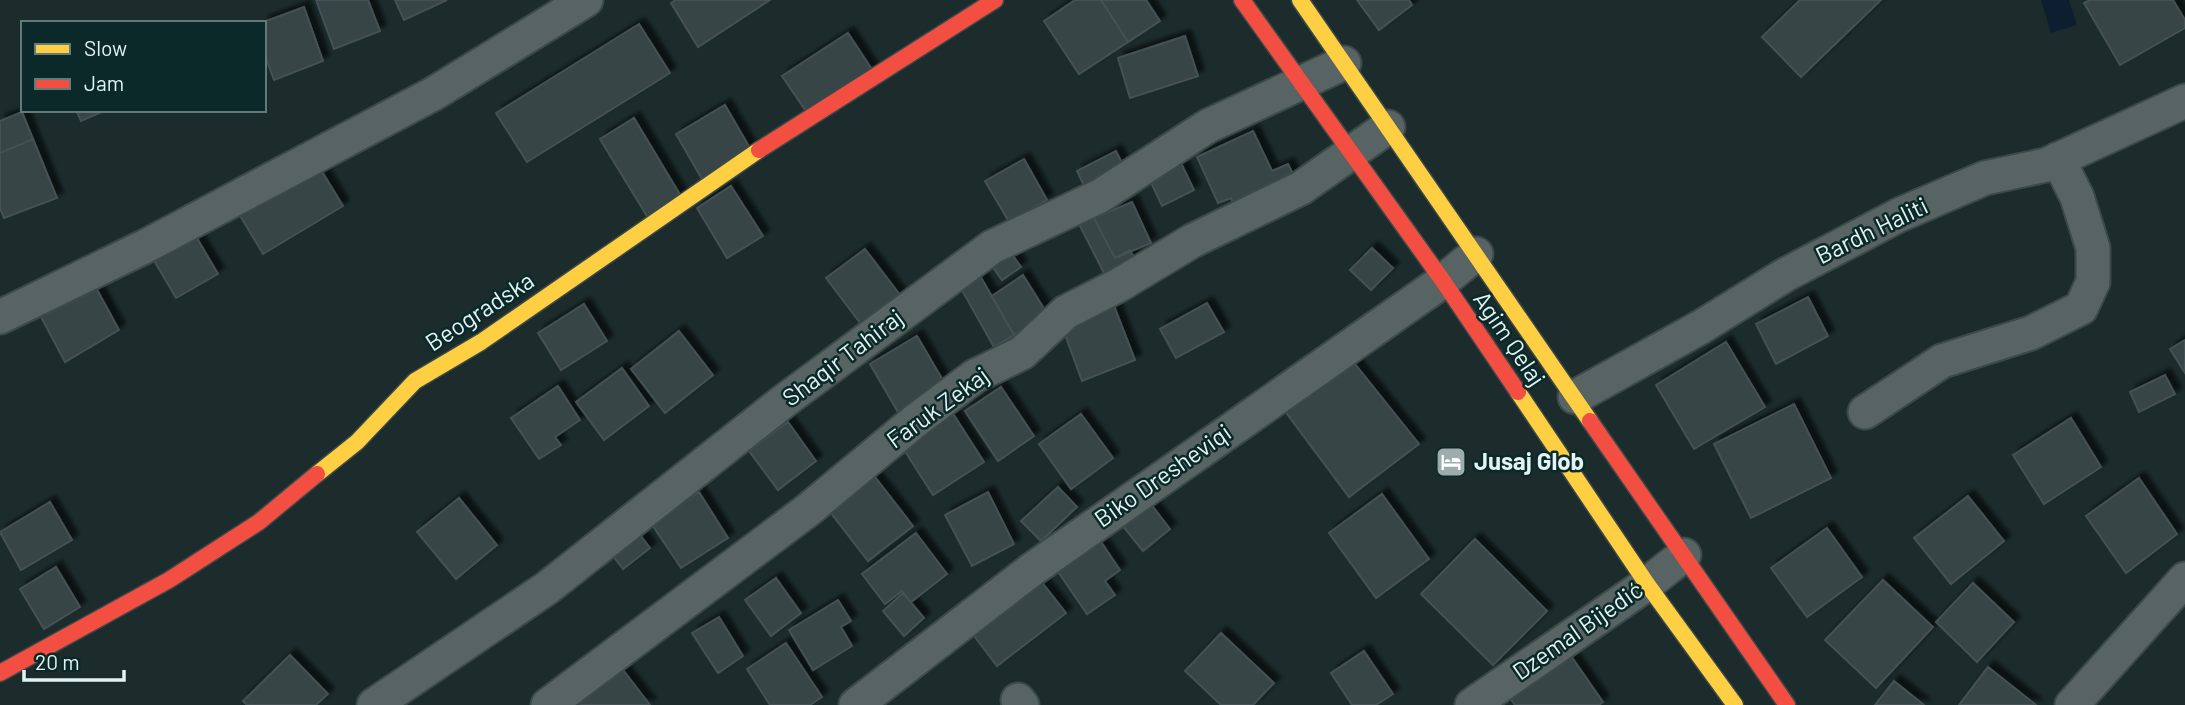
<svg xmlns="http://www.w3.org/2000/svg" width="2185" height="705" viewBox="0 0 2185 705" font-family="Barlow,sans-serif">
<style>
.water{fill:#0d1e31}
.building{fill:#384446;stroke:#455154;stroke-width:2;filter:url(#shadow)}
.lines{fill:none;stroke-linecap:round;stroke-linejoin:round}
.street-casing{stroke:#3c4949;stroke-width:37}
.slow-casing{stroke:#3c4949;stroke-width:19}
.jam-casing{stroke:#3c4949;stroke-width:19}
.street{stroke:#586464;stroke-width:33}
.slow{stroke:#ffcf43;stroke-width:16}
.jam{stroke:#f24e42;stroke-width:16}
.labels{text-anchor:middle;stroke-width:5;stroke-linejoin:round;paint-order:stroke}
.street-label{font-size:24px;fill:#e3f3f3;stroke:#0b2929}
.poi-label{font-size:24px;font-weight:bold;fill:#e3f3f3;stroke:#0b2929;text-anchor:start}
</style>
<defs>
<filter id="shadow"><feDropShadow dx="6" dy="-6" stdDeviation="2" flood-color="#0009"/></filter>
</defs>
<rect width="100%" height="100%" fill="#1c2c2c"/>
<path class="water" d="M2041,0h28l8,25 -26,8z"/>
<path class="building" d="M316,0h52l12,31 -46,18z
M395,0h52l-43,20z
M676,0h94l-72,47 -27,-44z
M1075,0h26l27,42 -49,32 -35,-53z
M1101,0h45l14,21 -32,21z
M1357,0h52l3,5 -33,25z
M1800,0h81l-80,77 -39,-40z
M2090,0h83l12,20v8l-65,37 -36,-62z
M304,7l19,54 -49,19 -10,-27v-30h-3z
M639,24l31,49 -143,89 -31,-49z
M848,33l25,38 -65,43 -26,-38z
M1185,36l13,40 -68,22 -12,-40z
M725,105l26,45 -49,29 -26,-45z
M76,110h30l-25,11z
M22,112l11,27 -33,14v-32z
M634,118l48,80 -34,20 -48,-79z
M1253,131l19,40 16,-7 11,22 -61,28 -7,-16 -13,5 -21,-46z
M33,139l24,59 -53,20 -4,-10v-55z
M1116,151l10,20 -39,21 -10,-21z
M1024,159l23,41 -38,22 -24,-41z
M1180,161l14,29 -32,16 -14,-30z
M318,165l25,41 -80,48 -25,-42z
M731,186l32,50 -36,22 -30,-50z
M1132,202l19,41 -36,15 -21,-40z
M1100,206l3,8 -9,4 21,40 15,-8 9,17 -30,16 -33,-65z
M194,233l24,41 -42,24 -24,-41z
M1372,248l21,20 -22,22 -21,-20z
M865,249l35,46 -39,29 -35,-46z
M1011,253l10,14 -19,13 -10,-14z
M979,274l35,61 -20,12 -35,-62z
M1023,275l25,40 -34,20 -22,-39z
M95,286l24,44 -54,32 -25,-47z
M1808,297l20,39 -52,28 -20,-40z
M1111,298l24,62 -53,21 -23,-63z
M1207,303l17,29 -48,26 -16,-29z
M584,304l23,37 -46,29 -23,-37z
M679,331l34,44 -48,38 -34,-44z
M917,336l28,48 -47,28 -28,-48z
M2185,340v33l-15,-24z
M1726,342l39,65 -71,42 -38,-64z
M1351,359l68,85 -70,53 -65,-87z
M622,368l27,38 -45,34 -28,-38z
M2165,375l10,19 -36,18 -9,-20z
M558,386l22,34 -25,17 6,8 -22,14 -28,-41z
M1001,387l33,49 -36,25 -33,-50z
M1794,404l37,74 -80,40 -37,-74z
M952,412l32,50 -51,33 -32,-50z
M1081,414l32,44 -42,31 -32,-45z
M2071,418l30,49 -57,37 -31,-49z
M788,422l28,39 -38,29 -29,-39z
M875,477l38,49 -45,35 -38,-49z
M2139,478l38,56 -51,39 -40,-57z
M1058,487l19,20 -36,34 -20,-20z
M699,492l29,46 -47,30 -30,-45z
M988,492l26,52 -42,22 -27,-51z
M1382,494l47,65 -53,39 -47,-65z
M1968,496l36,45 -53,43 -37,-46z
M459,498l38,47 -41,34 -39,-47z
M50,502l22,38 -51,30 -21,-38z
M1150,503l20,26 -27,22 -21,-26z
M634,527l16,21 -27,21 -16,-21z
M1827,528l35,49 -55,40 -36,-49z
M916,533l31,41 -36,28 -9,-11 -17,13 -23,-30z
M1095,533l25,37 -15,11 10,14 -28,19 -35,-51z
M1475,539l72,72 -54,54 -72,-71z
M56,567l24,40 -36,22 -24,-40z
M1033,571l33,42 -69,53 -32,-42z
M776,578l25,35 -30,23 -26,-36z
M1883,580l50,47 -57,61 -51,-48z
M1973,583l41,39 -37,40 -41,-40z
M903,593l21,25 -20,18 -21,-25z
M838,600l13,21 -10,6 11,19 -39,24 -24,-40z
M719,617l24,39 -25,17 -26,-40z
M1221,633l53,50 -21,22h-32l-36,-34z
M786,643l36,54 -12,8h-40l-23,-36z
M1364,651l29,43 -17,11h-24l-21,-32z
M290,655l38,39 -12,11h-69l-4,-4z
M1571,656l32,46 -4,3h-84l-10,-14z
M620,666l30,39h-69l-5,-6z
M1988,667l48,38h-77z
M1894,681l30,24h-49z"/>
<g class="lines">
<g class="street-casing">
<path id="street" d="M0,317l144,-70 289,-153 153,-94
M1575,397l126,-70 84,-52 114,-60 86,-37 61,-13 139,-64
M1865,412l77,-51 89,-28 50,-25 12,-26v-34l-16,-51 -19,-38
M1018,700l4,5
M374,705l173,-117 237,-187 208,-154 108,-51 108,-70 136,-63
M548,705l260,-195 107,-89 60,-45 47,-23 44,-41 53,-27 73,-44 109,-53 87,-61
M856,705l174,-134 413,-290 33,-27
M1472,705l175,-121 37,-29
M2072,705l113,-126"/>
</g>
<g class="slow-casing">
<path id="slow" d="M1300,0l290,421
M1518,392l129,192 88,121
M317,474l40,-32 58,-61 66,-39 278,-192"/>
</g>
<g class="jam-casing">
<path id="jam" d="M1242,0l201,281 75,111
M759,150l236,-150
M1590,421l197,284
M0,673l169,-93 90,-58 58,-48"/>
</g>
<use href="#street" class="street"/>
<use href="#slow" class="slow"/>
<use href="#jam" class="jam"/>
</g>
<defs>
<g id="hotel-square" transform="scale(1.575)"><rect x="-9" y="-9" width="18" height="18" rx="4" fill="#9dadad" stroke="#0b2929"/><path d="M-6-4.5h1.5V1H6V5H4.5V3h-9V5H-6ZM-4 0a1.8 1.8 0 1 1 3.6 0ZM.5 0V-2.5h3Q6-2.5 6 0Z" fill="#fff"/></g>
</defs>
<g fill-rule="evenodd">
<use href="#hotel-square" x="1451" y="462"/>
</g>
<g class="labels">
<g class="street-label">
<text transform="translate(1872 231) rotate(-26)" y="8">Bardh Haliti</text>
<text transform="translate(480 312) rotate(-33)" y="8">Beogradska</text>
<text transform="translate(1509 339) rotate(56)" y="8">Agim Qelaj</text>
<text transform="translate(843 358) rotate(-37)" y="8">Shaqir Tahiraj</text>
<text transform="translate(938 408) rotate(-36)" y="8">Faruk Zekaj</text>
<text transform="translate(1163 476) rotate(-35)" y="8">Biko Dresheviqi</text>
<text transform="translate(1578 631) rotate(-35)" y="8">Dzemal Bijedić</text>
</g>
<g class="poi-label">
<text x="1474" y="470">Jusaj Glob</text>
</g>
</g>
<rect x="21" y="21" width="245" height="91" fill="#0b2929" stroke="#617a7a" stroke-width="2"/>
<rect x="35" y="44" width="35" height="10" fill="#ffcf43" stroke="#617a7a" stroke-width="2"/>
<text x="84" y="56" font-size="21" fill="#e3f3f3">Slow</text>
<rect x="35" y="79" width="35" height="10" fill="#f24e42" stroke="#617a7a" stroke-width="2"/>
<text x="84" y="91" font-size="21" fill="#e3f3f3">Jam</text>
<path d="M24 670v10h100v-10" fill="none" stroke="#e3f3f3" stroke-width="3.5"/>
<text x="35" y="670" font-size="21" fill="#e3f3f3" stroke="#0b2929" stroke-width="5" paint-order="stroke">20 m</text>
</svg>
